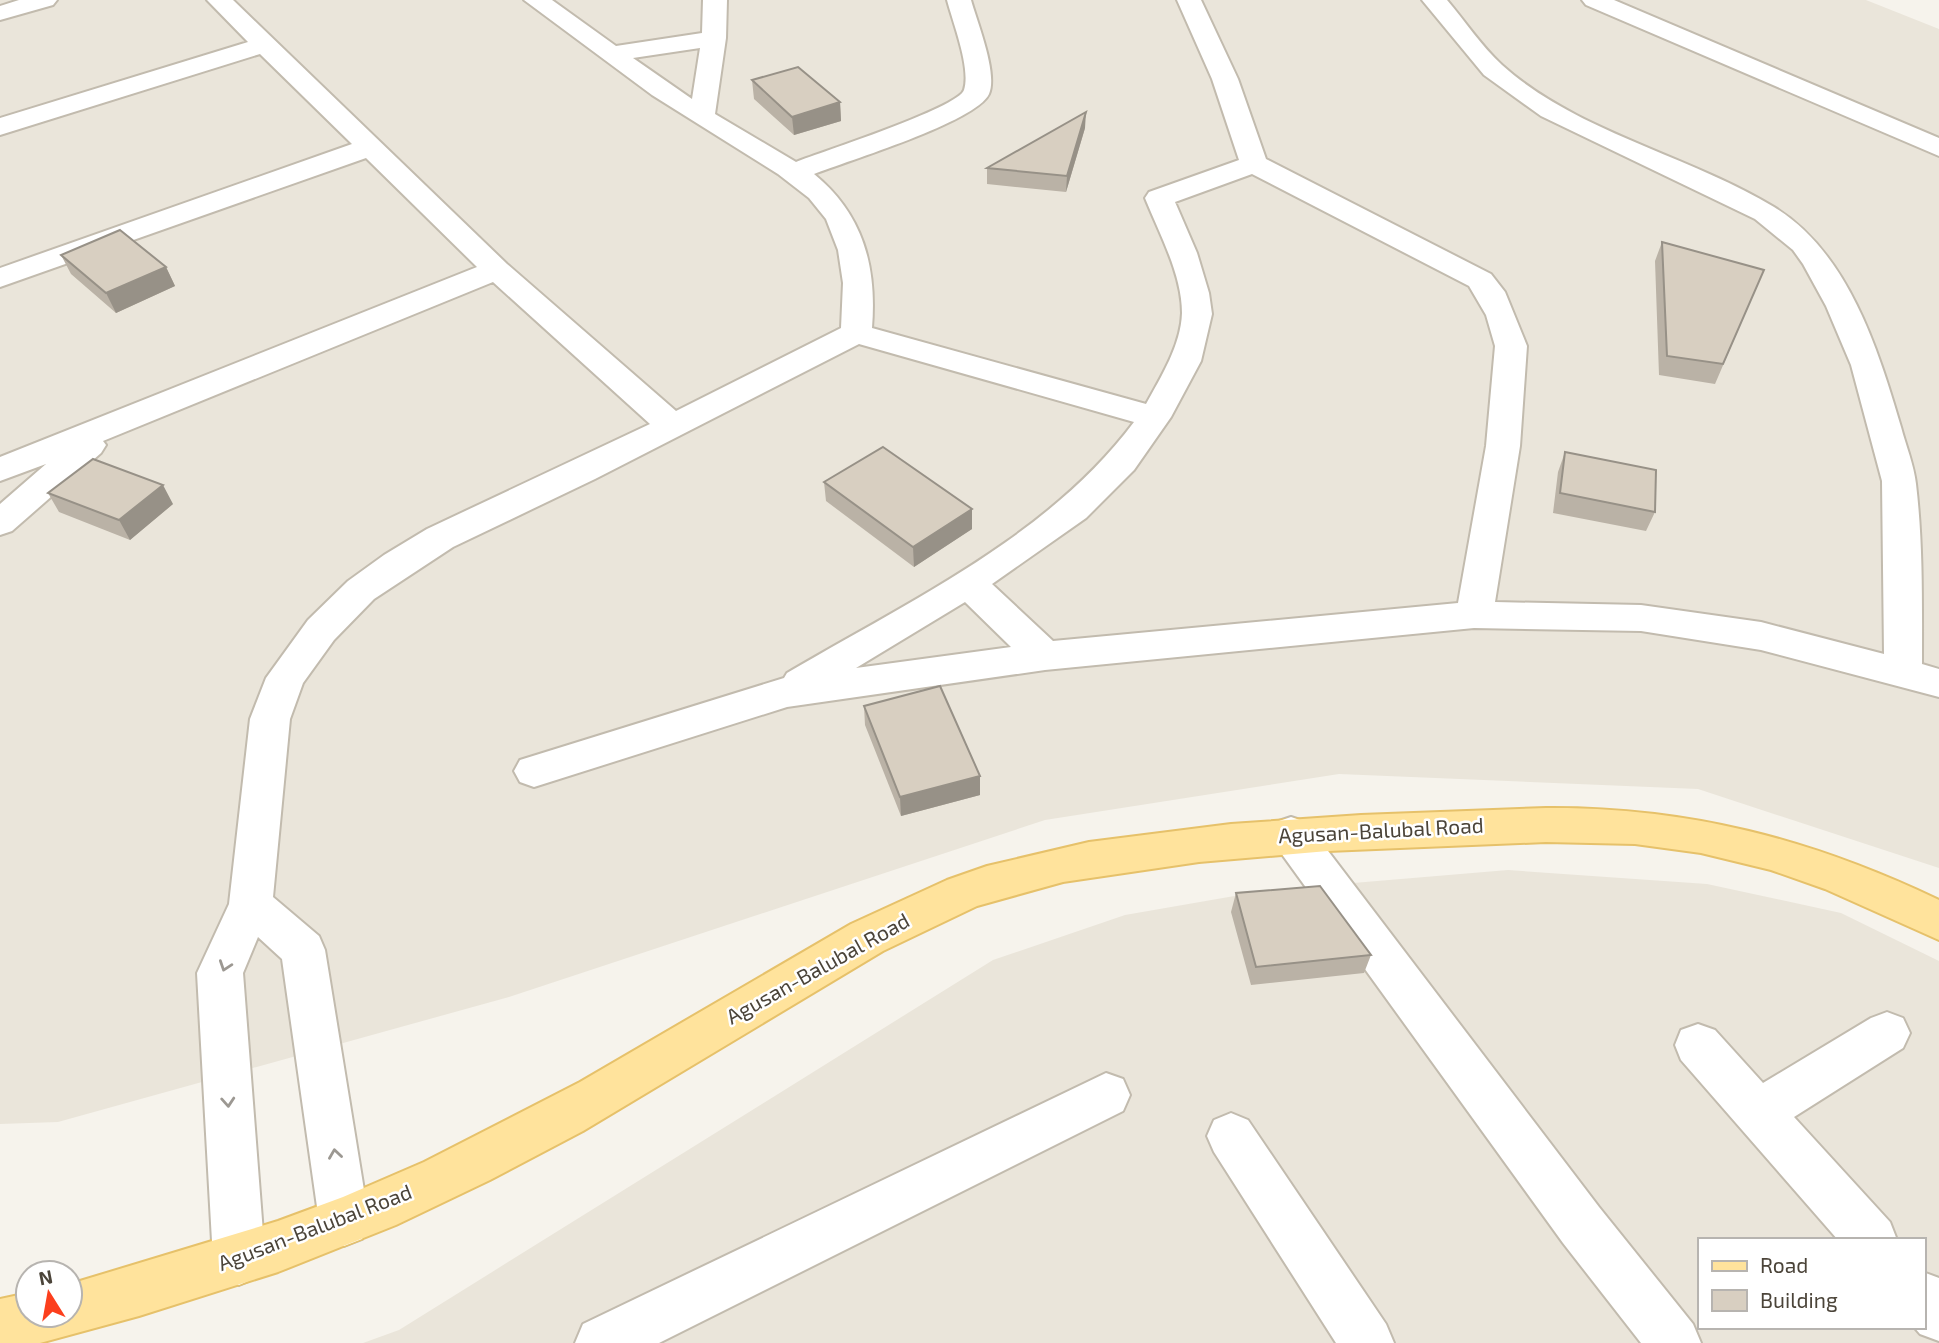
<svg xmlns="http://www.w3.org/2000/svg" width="1939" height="1343" viewBox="0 0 1939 1343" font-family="'Exo 2',sans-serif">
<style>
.residential{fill:#eae5da;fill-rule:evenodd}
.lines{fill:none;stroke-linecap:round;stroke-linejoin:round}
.minor-casing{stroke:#c2bbae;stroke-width:4}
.major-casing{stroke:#e6c16a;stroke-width:4}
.minor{fill:#fff;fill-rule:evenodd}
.major{fill:#ffe39c;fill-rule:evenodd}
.wall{fill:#bab2a6}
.shaded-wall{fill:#979187}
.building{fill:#d8cfc1;stroke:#979187;stroke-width:2}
.oneway{stroke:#9c9892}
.labels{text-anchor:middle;stroke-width:5;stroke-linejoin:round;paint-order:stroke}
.street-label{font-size:21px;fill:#4b4439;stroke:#fff}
</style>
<rect width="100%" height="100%" fill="#f6f3ec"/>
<path class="residential" d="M0,0h1866l73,29v839l-241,-79 -359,-15 -294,46 -536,177 -451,125 -58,2z
M1508,870l199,14 134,29 98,48v382h-1576l36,-13 594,-370 132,-45 144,-25zM1699,1240h224v87h-224z"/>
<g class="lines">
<g class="minor-casing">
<path id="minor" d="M19,0h38l-4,5 -53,15v-14z
M207,0h26l274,264 169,147 165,-83 2,-45 -5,-33 -12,-31 -17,-21 -31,-24 -126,-79 -128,-95h28l64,46 86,-13 1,-33h24l-1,38 -11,76 81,48c25,-10 162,-54 168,-72 7,-22 -11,-67 -17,-90h24c6,22 27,73 18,94 -13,28 -142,67 -175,80 49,40 63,92 58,154l274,76c15,-27 35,-59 36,-91 0,-39 -23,-80 -37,-115l4,-6 90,-32 -27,-81 -35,-79h24l37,79 28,80 225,115 14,18 22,54 -7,100 -25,156 146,3 120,17 123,32 -2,-173 -31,-116 -25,-59 -23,-42 -10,-14 -38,-31 -214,-103 -57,-41 -62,-75h25c18,21 34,46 55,65 74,67 187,90 272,142 74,45 104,142 127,220 5,19 13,38 15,57 7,59 6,120 6,180l17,5v28l-178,-47 -120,-19 -167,-3 -429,42 -258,37 -253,80 -14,-5 -6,-11 6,-11 264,-82 3,-5c122,-72 261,-136 347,-251l-275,-78 -264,135 -142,68 -79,52 -40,41 -31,43 -13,36 -17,178 46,39 6,14 44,271 -7,18 -18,7 -18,-7 -7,-18 -37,-262 -24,-22 -15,36 22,286 -8,18 -18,8 -18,-8 -8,-18 -16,-286 32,-69 21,-185 16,-41 42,-58 40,-39 36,-26 43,-26 223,-105 -157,-142 -390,159 3,4 -5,8 -89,78 -12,4v-31l46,-40 -46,17v-24l477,-190 -111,-109 -366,129v-19l352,-124 -92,-90 -260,81v-17l248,-76zM700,48l-8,51 -59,-41zM1252,174l217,112 17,29 9,31 -9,100 -28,157 -405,38 -61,-57 94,-66 48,-48 37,-53 30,-56 11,-47 -3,-21 -12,-40 -22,-51zM965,602l46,45 -155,21z
M1582,0h32l325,138v18l-353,-151z
M1291,817l15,5 293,385 94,117 8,19h-60l-78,-100 -287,-397 -6,-12 6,-12z
M1887,1012l16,6 7,15 -7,15 -109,69 96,105 7,18h-59l-157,-180 -6,-15 6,-15 17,-6 17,6 48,53 108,-65z
M1106,1073l17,6 7,16 -7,16 -464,232h-84l8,-19z
M1231,1113l17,7 138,204 8,19h-58l-122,-191 -7,-16 7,-16z
M1923,1272l16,6v63l-19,-7 -6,-7h9z"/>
</g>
<g class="major-casing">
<path id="major" d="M1546,808c142,-1 265,31 393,92v40l-114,-51 -54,-19 -70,-17 -66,-9 -89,-2 -218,9 -129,11 -136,20 -86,24 -94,45 -300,180 -93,49 -94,45 -118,47 -139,44 -99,27h-40v-44l28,-6v22h42v-31l208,-63 65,-24 81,-35 156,-80 271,-158 96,-44 40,-14 102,-24 142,-18 130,-9z"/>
</g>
<use href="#minor" class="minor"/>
<use href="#major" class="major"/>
</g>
<path class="wall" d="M752,80l88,22 1,19 -47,14 -40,-36z
M1085,128l-19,64 -79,-8v-16z
M1662,242l102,28 -49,114 -56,-9 -4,-114z
M61,255l105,12 9,19 -59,27 -45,-39z
M1565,452l90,60 -9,19 -93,-18 5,-41z
M824,482l148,27v20l-58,38 -88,-66z
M48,493l125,11 -43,36 -71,-28z
M864,706l116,70v19l-79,21 -36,-91z
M1236,893l135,62 -7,18 -113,12 -20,-73z"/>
<path class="shaded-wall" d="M840,102l1,19 -47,14 -2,-18z
M1086,112l-1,16 -19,64 1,-16z
M166,267l9,19 -59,27 -10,-20z
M163,485l10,19 -43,36 -11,-20z
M972,509v20l-58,38 -1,-20z
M980,776v19l-79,21 -1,-19z"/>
<path class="building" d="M798,67l42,35 -48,15 -40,-37z
M1086,112l-19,64 -80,-8z
M120,230l46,37 -60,26 -45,-38z
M1662,242l102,28 -41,94 -56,-8z
M883,447l89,62 -59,38 -89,-65z
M1565,452l91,18 -1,42 -95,-19z
M93,459l70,26 -44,35 -71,-27z
M940,686l40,90 -80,21 -36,-91z
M1320,886l51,69 -115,12 -20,-74z"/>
<defs><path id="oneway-chevron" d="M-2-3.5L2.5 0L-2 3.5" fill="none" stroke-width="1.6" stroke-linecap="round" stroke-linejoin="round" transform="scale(1.75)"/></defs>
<g class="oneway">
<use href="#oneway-chevron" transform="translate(225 966) rotate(109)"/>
<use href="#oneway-chevron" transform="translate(228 1102) rotate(86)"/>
<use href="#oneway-chevron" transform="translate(335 1154) rotate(-98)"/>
</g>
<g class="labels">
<g class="street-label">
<text transform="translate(1381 831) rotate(-3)" y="7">Agusan-Balubal Road</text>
<text transform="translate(818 969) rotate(-29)" y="7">Agusan-Balubal Road</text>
<text transform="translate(315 1228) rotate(-21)" y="7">Agusan-Balubal Road</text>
</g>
</g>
<rect x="1698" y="1238" width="228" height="91" fill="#ffffff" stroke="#b7b4b0" stroke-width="2"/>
<rect x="1712" y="1261" width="35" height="10" fill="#ffe39c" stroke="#b7b4b0" stroke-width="2"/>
<text x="1760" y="1273" font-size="21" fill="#4b4439">Road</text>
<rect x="1712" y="1290" width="35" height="21" fill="#d8cfc1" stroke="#b7b4b0" stroke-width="2"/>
<text x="1760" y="1308" font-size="21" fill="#4b4439">Building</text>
<g transform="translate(49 1294) rotate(349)"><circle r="33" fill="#ffffff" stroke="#b7b4b0" stroke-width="2"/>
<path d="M0-5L12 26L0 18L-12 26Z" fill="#fc3f1d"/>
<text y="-10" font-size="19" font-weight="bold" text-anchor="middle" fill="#4b4439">N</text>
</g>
</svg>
